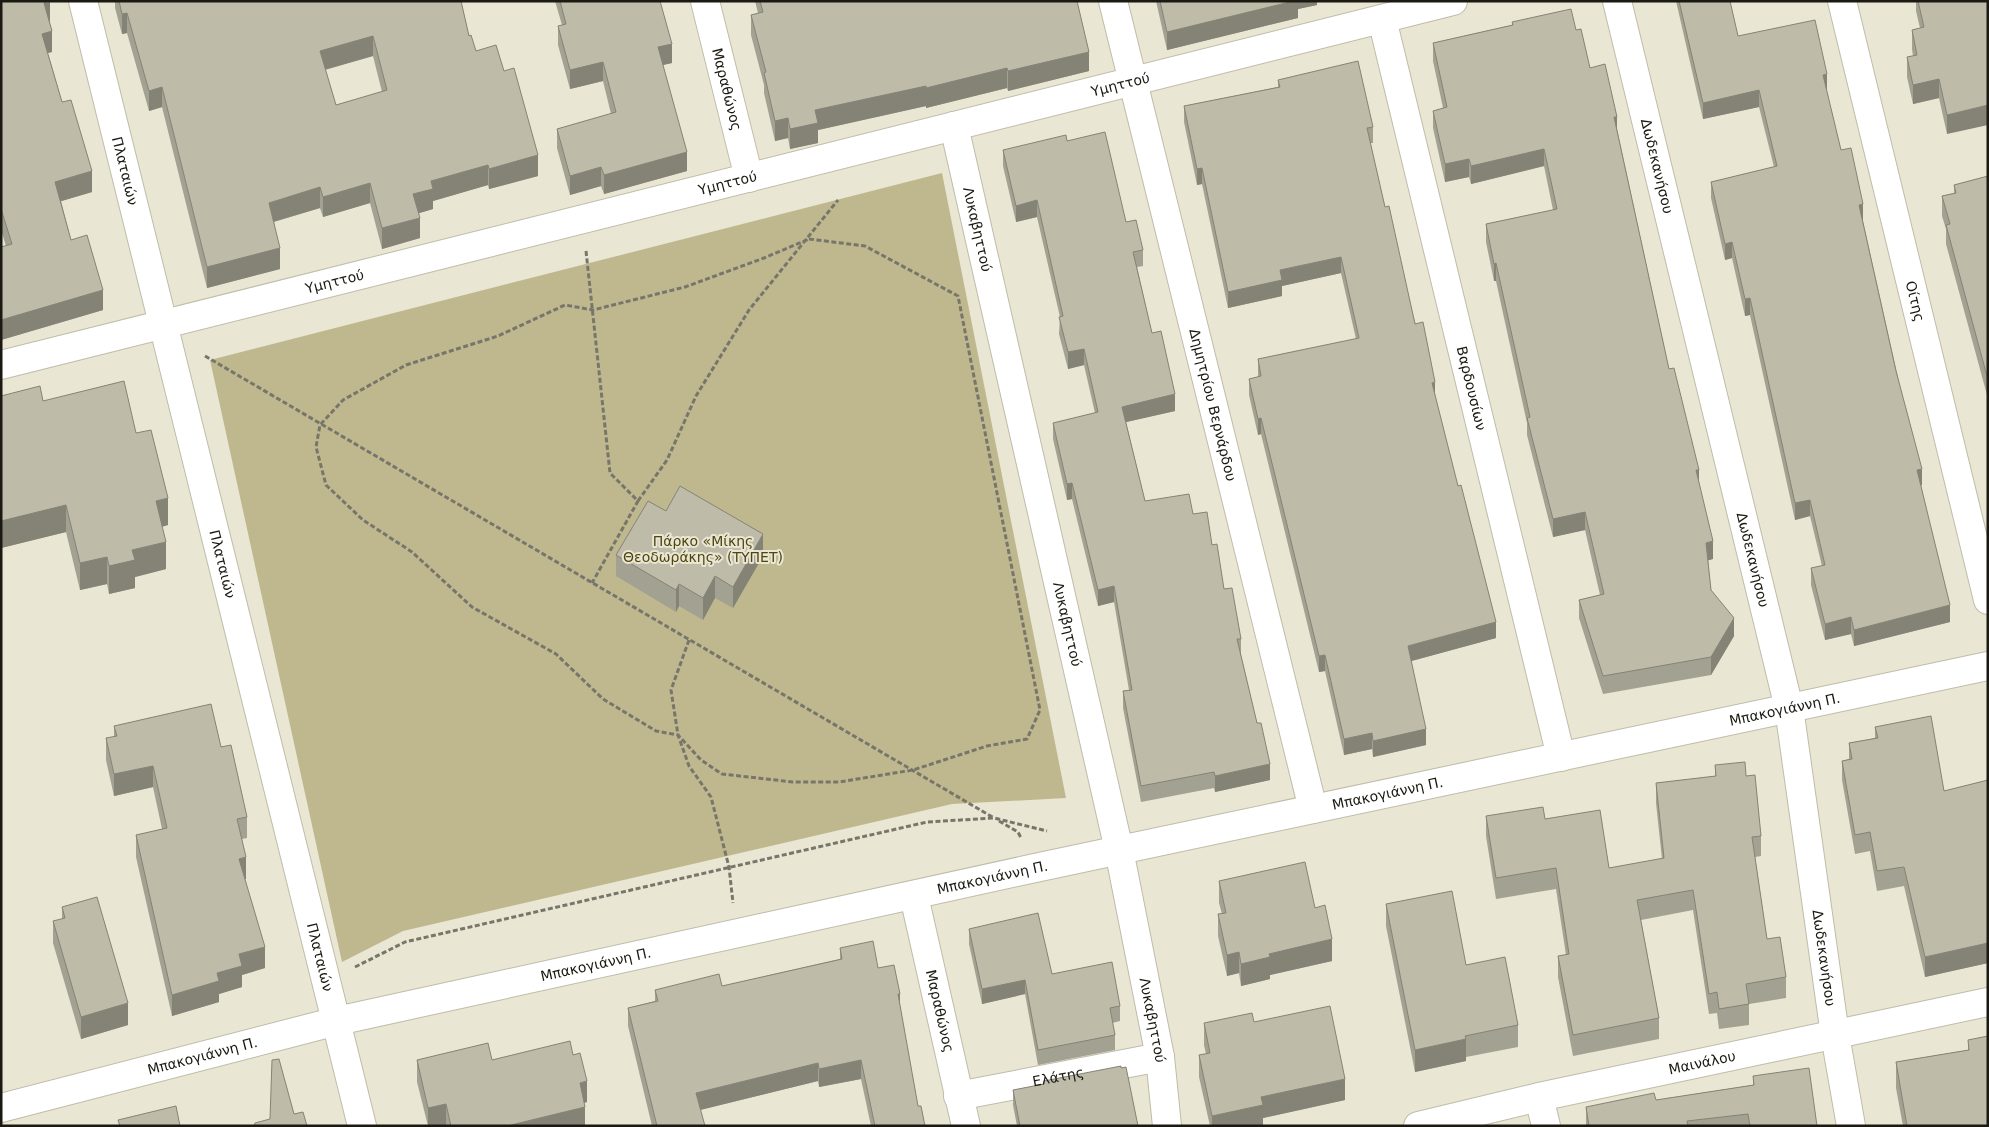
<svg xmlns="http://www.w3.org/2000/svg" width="1989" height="1127" viewBox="0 0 1989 1127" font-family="'DejaVu Sans',sans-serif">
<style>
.green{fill:#bfb88f}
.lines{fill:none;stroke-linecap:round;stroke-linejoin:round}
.street-casing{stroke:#bfbcaa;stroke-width:30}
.secondary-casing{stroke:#bfbcaa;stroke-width:30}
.path{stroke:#78766a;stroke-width:3;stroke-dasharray:5 2.5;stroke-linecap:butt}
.street{stroke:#fff;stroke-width:28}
.secondary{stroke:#fff;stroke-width:28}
.wall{fill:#a3a191;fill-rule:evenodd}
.shaded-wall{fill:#858376}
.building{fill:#bebba9;stroke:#858376;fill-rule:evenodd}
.labels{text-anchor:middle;stroke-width:4;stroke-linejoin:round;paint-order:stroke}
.street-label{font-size:14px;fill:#1a1912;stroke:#e9e6d3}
.park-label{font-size:14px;fill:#4f4510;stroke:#e9e6d3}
</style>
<rect width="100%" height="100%" fill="#e9e6d3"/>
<path class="green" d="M942,173l124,625 -114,6 -549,127 -61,31 -132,-602z"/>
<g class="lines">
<g class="street-casing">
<g id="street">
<path id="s1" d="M83,1l279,1125"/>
<path id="s2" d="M705,1l44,177"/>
<path id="s3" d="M1113,1l200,808"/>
<path id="s4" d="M1617,1l172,707 46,327 16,91"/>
<path id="s5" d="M1842,1l146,599"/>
<path id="s6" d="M1382,19l179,738"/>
<path id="s7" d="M954,126l165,724 41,207 7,69"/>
<path id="s8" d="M1,365l1452,-364"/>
<path id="s9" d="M914,896l52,230"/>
<path id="s10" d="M958,1096l202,-39"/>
<path d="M1539,1097l7,29"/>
<path id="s11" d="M1418,1126l121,-29 449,-95"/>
</g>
</g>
<g class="secondary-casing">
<g id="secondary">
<path id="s12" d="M1,1108l336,-87 698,-153 953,-202"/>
</g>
</g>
<path class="path" d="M809,239l56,7 93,50 82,414 -13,29 -40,7 -74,24 -74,12h-46l-71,-8 -21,-14 -23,-25 -22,-4 -53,-32 -47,-45 -84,-47 -60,-55 -49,-32 -37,-35 -10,-38 4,-22 23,-25 63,-35 92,-29 67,-31 28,5 92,-23 79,-29z
M586,251l24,222 28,28 -46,82
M205,356l789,462
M638,501l29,-41 29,-64 53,-86 89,-110
M689,640l-18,50 7,45 11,31 22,31 18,70 4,36
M999,821l19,11 3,6
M355,967l50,-25 522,-120 67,-4 53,13"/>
<use href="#street" class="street"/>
<use href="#secondary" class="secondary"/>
</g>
<path class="wall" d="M1,1l49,22 2,29 -4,1 14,49 30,90 -31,9 10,39 32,70 -102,30v-93l5,-1 -5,-16z
M115,1h346l8,35 7,15 28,20 34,105 -49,13 -1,-4 -55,16v8l-14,4 1,25 -38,11 -12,-46 -47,14 -3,-9 -46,14 6,47 -73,19 -45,-181 -13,4 -22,-78 -5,1 -7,-26zM373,56l9,36 -46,13 -11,-35z
M555,1h105l12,62 -9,2 24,106 -83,23 -3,-8 -31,9 -13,-47v-19l54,-15 -8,-33 -33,8 -12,-44v-19l4,-1z
M755,1h322l12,70 -81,20 -1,-3 -81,20v-2l-108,24v13l-28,6 -2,-11 -13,3 -11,-48v-8l-13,-50v-20l7,-2z
M1156,1h161v4l-19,4v9l-131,32z
M1676,1h54l8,35 89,54h-1l15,60 22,71 59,264h-1l29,137 -96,24 -3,-12 -26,6 -14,-55v-17l11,-2 -12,-50 -15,4 -45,-205 -5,1 -13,-58 -7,2 -14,-62v-16l63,-15 -15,-60 -56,12z
M1916,1h72l-41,133 -8,-36 -26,6 -6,-27v-20l6,-1 -1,-7v-19l8,-2 -4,-17z
M1512,22l64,8 14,38 27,61 52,240 30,114 14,76 -5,1 3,30 23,46 -23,39 -108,19 -24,-76v-18l21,-5 -15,-65 -32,7 -26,-102v-12l-31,-142h-2l-8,-39v-18l67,-14 -9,-44 -73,18 -2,-7 -24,5 -12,-54v-17l10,-3 -10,-47v-18l79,-18z
M1278,80l95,47v16h-3l15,64 50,191 61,240 -85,23 15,84 -53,12 -1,-8 -28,6 -19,-84 -6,1 -58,-238 -3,1 -9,-40v-16l9,-2v-18l98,-20 -15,-66 -59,13v10l-54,12 -26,-124 -5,1 -13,-63v-16l94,-19z
M1067,141l59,81 17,28v16l-6,1 15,66 23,78 -49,11 19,79 48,13 19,31 12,44 17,50v16l29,125 -55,12 -1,-4 -73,14 -18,-94v-17l6,-1 -15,-88 -16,4 -26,-107 -5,1 -14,-61v-16l42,-10 -11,-48 -16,4 -9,-35 1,-17 -23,-100 -21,5 -13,-56v-16z
M1988,176l-1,219 -41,-151v-15l-4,-13v-20l12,-3v-8z
M1,396l42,5 93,32 32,92 -6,2 4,42 -31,8v11l-26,6 -2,-10 -27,6 -14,-58 -65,16z
M666,511l97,45 -30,52 -18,-10 -12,22 -24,-14 -3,6 -60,-36v-21z
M114,726l107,21 26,70v21l-5,1 4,40h-1l20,89 -23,7v12l-23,7v8l-47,14 -36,-159v-22l26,-6 -9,-42 -39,9 -8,-36v-22l8,-1z
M1875,727l69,64 44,-11v183l-63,14 -21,-91 -27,5 -7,-40 -15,3 -13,-74v-19l7,-2v-16l26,-5z
M1715,765l31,11 15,60v20l-6,1 12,82 19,38v21l-37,6v21l-30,4 -2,-16 -8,1 -16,-104 -52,10 18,98v21l-86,17 -15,-79v-21l8,-1 -10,-66 -60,10 -10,-63v-20l59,3 64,49 53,-9 -6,-56v-20l59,-7z
M1219,881l96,27 17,53 -62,14v4l-29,7 -2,-13 -12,3 -9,-40v-22h4l-3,-11z
M1386,904l80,61 52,60v22l-52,10v4l-51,11 -29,-146z
M62,907l66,118 -47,14 -28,-96v-22l9,-2z
M969,929l83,45 68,32v15l-8,2 3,12v15l-77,15 -13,-71 -43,10 -13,-60z
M840,948l38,20 22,39 18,99 7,20h-54l-10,-47 -42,8 -1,-6 -118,29 5,16h-53l-24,-100v-18l27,-7v-11l67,-4 118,-27z
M1254,1022l91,78 -82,18v8h-53l-11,-49v-22l7,-1 -2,-9v-22z
M1968,1040l20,86h-85l-7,-38v-26l72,-12z
M573,1055l14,47 -3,1 1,23h-157l-11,-44v-22h75z
M1753,1076l64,50h-231v-19l70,-7 97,-15z
M1044,1081l94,45h-121l-4,-21v-15l31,-6z"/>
<path class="shaded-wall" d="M1294,1h23v4l-19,4v9l-131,32v-18z
M50,2v21l-6,1v-21z
M127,13v20l-5,1v-20z
M52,31v21l-10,2v-20z
M373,36v20l-53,15v-20z
M672,44v19l-14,3v-19z
M1089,52v19l-81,20v-20z
M603,62v19l-33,8v-19z
M1007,68v20l-81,20v-20z
M1827,74v16l-4,1v-16z
M1939,79v19l-26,6v-19z
M926,86v20l-108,24v13l-28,6v-20l25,-19z
M162,87v20l-13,4v-20z
M1759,90v17l-56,12v-16z
M1988,105v20l-41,9v-19z
M1614,117h3v18z
M788,118v20l-13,3v-20z
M1544,149v17l-73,18v-18z
M687,152v19l-83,23v-19z
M538,155v21l-49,13v-20z
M1469,159v18l-24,5v-18z
M488,165v20l-55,16v8l-20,6v-21l18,-13z
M601,167v19l-31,9v-19z
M1202,168v16l-5,1v-16z
M92,171v21l-37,11v-21z
M370,183v20l-47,14v-20z
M320,187v21l-51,15v-20z
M1037,200v17l-21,5v-16z
M1863,204v17l-4,1v-17z
M420,218v20l-38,11v-21z
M1732,242v16l-7,2v-16z
M280,248v21l-73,19v-21z
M1341,257v16l-59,13v10l-54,12v-16l52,-22z
M1496,263v18h-2v-17z
M103,290v20l-102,30v-20z
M1750,298v17l-5,1v-17z
M1084,349v16l-16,4v-17z
M1988,375v20h-1v-19z
M1435,382v16l-3,-15z
M1175,394v17l-53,12v-16z
M1261,418v16l-3,1v-16z
M1922,469v16l-5,1v-16z
M1696,470h3v17z
M1072,483v16l-5,1v-16z
M168,498v27l-12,3v-27z
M1810,500v16l-15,4v-17z
M66,505v27l-65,16v-27z
M1585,512v18l-32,7v-18z
M763,534v22l-30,52v-21z
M1713,541v18l-7,2v-18z
M166,542v27l-31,8v11l-26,6v-28l23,-16z
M107,557v27l-27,6v-27z
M715,576v22l-12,22v-22z
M679,584v22l-3,6v-22z
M1114,586v16l-16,4v-16z
M1950,605v17l-96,24v-16z
M1851,617v17l-26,6v-16z
M1734,618v18l-23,39v-18z
M1496,622v16l-88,24v-16z
M1325,655v16l-6,1v-16z
M1426,729v16l-53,12v-16z
M1372,733v16l-28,6v-16z
M1270,764v16l-55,12v-16z
M153,766v21l-39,9v-22z
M246,857v22l-7,1v-21z
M1332,939v22l-62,14v4l-29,7v-22l28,-10z
M1988,943v20l-63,14v-20z
M265,947v21l-23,7v12l-23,7v8l-47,14v-21l45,-22 22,-19z
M1239,952v21l-12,3v-21z
M1025,980v14l-43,10v-15z
M898,994h2v18z
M128,1003v22l-47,14v-22z
M1466,1039v22l-51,11v-22z
M861,1060v19l-42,8v-18z
M818,1063v18l-122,30v-18z
M1345,1079v21l-82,18v8h-51v-10l49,-19z
M587,1081v21l-7,2v-21z
M446,1104v21l-18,1v-18z
M585,1107v19h-74v-1z"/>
<path class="building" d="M1,1h48l-5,2 8,28 -10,3 20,68 9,-2 21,71 -37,11 16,58 16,-5 16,55 -102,30v-73l11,-3 -11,-35z
M119,1h342l8,35 2,-1 5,16 20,-6 8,26 10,-3 24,87 -49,14 -1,-4 -57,16 2,8 -20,5 7,24 -38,10 -12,-45 -47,14 -3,-10 -51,16 11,45 -73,19 -45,-180 -13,4 -22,-78 -5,1zM373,36l14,54 -51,15 -16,-54z
M560,1h100l12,43 -14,3 29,105 -83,23 -3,-8 -31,9 -13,-47 59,-17 -13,-50 -33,8 -12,-44 8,-2z
M760,1h317l12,51 -81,19 -1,-3 -81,20v-2l-111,24 3,13 -28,6 -2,-11 -13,3 -11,-48 2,-1 -15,-57 12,-3z
M1160,1h134l-127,31z
M1679,1h51l8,35 77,-16 12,54 -4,1 18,75 10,-2 12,56 -4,1 37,166 26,98 -5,1 33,135 -96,25 -3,-13 -26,7 -14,-56 14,-3 -15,-65 -15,3 -45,-205 -5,1 -13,-57 -7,2 -14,-62 66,-16 -18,-76 -56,13z
M1918,1h70v104l-41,10 -8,-36 -26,6 -6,-28 10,-2 -5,-25 12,-3z
M1571,9l5,21 5,-1 9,39 15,-4 12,53h-3l55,252 5,-1 25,102h-3l17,71 -7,2 5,47 23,28 -23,39 -108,19 -24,-76 25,-6 -19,-82 -32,7 -26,-101 3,-1 -34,-154 -2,1 -8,-40 71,-15 -13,-60 -73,17 -2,-7 -24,5 -12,-53 14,-4 -14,-64 80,-18 -1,-3z
M1358,61l15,66 -6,1 18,79 4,-1 26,118 8,-2 12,60 -3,1 26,103 3,-1 35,137 -88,24 18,83 -53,12 -1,-8 -28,6 -19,-84 -6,1 -58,-238 -3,1 -9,-40 12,-3 -3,-17 101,-21 -18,-81 -61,13 2,10 -54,12 -26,-124 -5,1 -13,-63 96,-19 -2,-7z
M1105,132l21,90 10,-2 7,30 -10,2 19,81 9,-2 14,63 -53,13 23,94 44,-7 4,20 14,-2 5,33 5,-1 7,45 8,-1 9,51h-4l20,84h4l9,41 -55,12 -1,-4 -73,14 -18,-95 9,-1 -18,-104 -16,4 -26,-107 -5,1 -14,-61 45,-11 -14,-63 -16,3 -9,-35 4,-1 -26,-116 -21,6 -13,-56 63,-15 1,6z
M1988,176v199l-1,1 -41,-151 4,-1 -8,-28 14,-3 -2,-8z
M124,381l12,52 15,-3 17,68 -12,3 10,41 -34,8 3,10 -26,6 -2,-9 -27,6 -14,-58 -65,16v-125l39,-10 3,15z
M680,486l83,48 -30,53 -18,-11 -12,22 -24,-14 -3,6 -60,-35 32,-54 18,10z
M211,704l10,43 10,-2 16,72 -10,2 9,38 -7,2 26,88 -26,7 3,12 -25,7 2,8 -47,14 -36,-160 31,-7 -14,-62 -39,8 -8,-36 11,-2 -3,-10z
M1931,716l13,75 44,-11v163l-63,14 -21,-90 -27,4 -7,-39 -15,3 -13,-74 10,-2 -3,-16 29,-5 -3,-11z
M1745,762l1,14 9,-1 6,61 -9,1 15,102 13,-2 6,40 -40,7 3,20 -30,5 -2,-17 -8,2 -16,-104 -56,10 22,118 -86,17 -15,-79 11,-2 -13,-86 -60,10 -10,-62 57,-9 2,12 55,-9 9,58 55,-10 -8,-75 60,-7 -1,-11z
M1305,862l10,46 10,-3 7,34 -63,15 1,3 -29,7 -2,-12 -12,3 -9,-41 8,-1 -7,-32z
M1452,891l14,74 39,-8 13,68 -53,11 1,3 -51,11 -29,-146z
M97,897l31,106 -47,14 -28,-96 12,-3 -3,-11z
M1038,913l14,61 60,-12 8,44 -10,2 5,27 -77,15 -13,-70 -43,9 -13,-60z
M873,941l5,27 16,-3 6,29h-2l20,112h3l4,20h-50l-14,-66 -42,9 -1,-6 -122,30 9,33h-48l-29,-118 30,-7 -3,-11 64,-16 3,12 120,-27 -2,-11z
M1330,1006l15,73 -84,18 2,8 -51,11 -13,-61 11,-2 -6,-30 48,-10 2,9z
M1988,1036v90h-81l-11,-64 73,-12 -1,-10z
M570,1041l3,14 7,-2 7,28 -7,2 5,24 -74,18 1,1h-61l-5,-22 -18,4 -11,-48 71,-17 4,17z
M279,1059l15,55 9,-2 4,14h-53l1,-3 15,-4 2,-59z
M1121,1066v2l5,-1 12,59h-118l-7,-36 31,-6v-3z
M1809,1068l8,58h-67l-2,-12 -61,7 1,5h-99l-3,-19 68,-14 2,7 98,-15 -1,-9z
M176,1106l4,20h-60l-2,-6z"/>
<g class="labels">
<g class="street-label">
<text dy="5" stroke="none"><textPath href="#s8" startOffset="1154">Υμηττού</textPath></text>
<text dy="5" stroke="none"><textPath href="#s2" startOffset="91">Μαραθώνος</textPath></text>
<text dy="5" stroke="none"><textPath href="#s4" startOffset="170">Δωδεκανήσου</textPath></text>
<text dy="5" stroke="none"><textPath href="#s1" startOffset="175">Πλαταιών</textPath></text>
<text dy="5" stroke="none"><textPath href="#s8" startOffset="749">Υμηττού</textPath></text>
<text dy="5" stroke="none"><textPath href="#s7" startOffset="106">Λυκαβηττού</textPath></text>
<text dy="5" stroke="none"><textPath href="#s8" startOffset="344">Υμηττού</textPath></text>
<text dy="5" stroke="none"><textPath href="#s5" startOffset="309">Οίτης</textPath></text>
<text dy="5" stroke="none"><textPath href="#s6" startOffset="380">Βαρδουσίων</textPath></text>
<text dy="5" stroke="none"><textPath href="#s3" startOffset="416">Δημητρίου Βερνάρδου</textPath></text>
<text dy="5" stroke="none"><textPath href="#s4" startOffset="575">Δωδεκανήσου</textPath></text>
<text dy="5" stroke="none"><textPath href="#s1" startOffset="580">Πλαταιών</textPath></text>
<text dy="5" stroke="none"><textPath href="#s7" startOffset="511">Λυκαβηττού</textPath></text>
<text dy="5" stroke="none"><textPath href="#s12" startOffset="1828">Μπακογιάννη Π.</textPath></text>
<text dy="5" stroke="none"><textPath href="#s12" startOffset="1422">Μπακογιάννη Π.</textPath></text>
<text dy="5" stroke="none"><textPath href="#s12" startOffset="1018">Μπακογιάννη Π.</textPath></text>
<text dy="5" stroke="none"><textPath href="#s1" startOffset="985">Πλαταιών</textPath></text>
<text dy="5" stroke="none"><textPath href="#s4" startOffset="980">Δωδεκανήσου</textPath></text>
<text dy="5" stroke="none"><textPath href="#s12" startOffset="612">Μπακογιάννη Π.</textPath></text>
<text dy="5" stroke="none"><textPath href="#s9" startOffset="118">Μαραθώνος</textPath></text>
<text dy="5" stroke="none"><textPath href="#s7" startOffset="916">Λυκαβηττού</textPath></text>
<text dy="5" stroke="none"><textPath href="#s12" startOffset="208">Μπακογιάννη Π.</textPath></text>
<text dy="5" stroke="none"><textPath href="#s11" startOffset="291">Μαινάλου</textPath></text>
<text dy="5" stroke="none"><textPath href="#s10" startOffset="102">Ελάτης</textPath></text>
</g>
<g class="park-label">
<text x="703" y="546">Πάρκο «Μίκης<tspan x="703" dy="16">Θεοδωράκης» (ΤΥΠΕΤ)</tspan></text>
</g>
</g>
<rect width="1989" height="1127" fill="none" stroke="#1a1912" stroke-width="5"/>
</svg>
